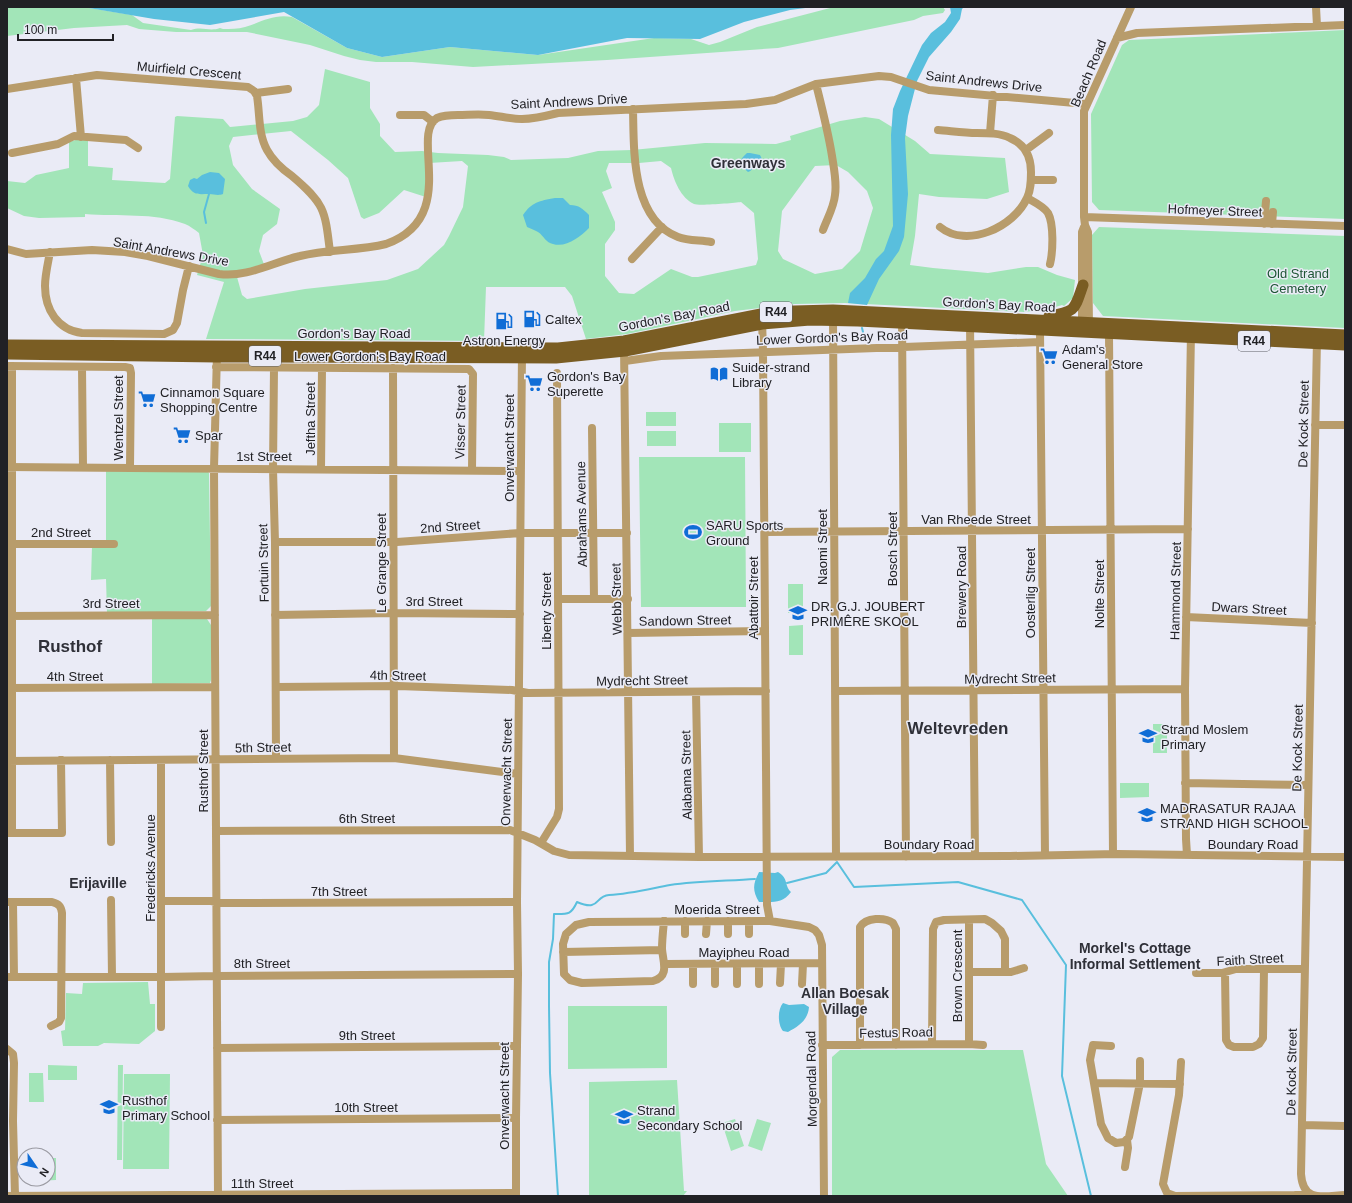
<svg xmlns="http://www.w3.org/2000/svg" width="1352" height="1203" viewBox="0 0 1352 1203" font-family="Arial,sans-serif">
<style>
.green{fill:#a2e5b8;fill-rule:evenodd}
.water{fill:#59bfdd}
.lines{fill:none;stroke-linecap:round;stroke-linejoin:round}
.stream{stroke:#59bfdd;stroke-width:2}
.minor{stroke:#b89c6b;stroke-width:8}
.major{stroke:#7a5d23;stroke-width:11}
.labels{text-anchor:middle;stroke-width:3;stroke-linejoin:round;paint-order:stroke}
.shield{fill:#eaebf6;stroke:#5d5e64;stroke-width:1}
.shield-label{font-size:12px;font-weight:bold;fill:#212125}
.street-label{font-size:13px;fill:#212125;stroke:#eaebf6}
.park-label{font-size:13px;fill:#1e5635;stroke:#eaebf6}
.poi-label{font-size:13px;fill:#212125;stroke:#eaebf6;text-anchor:start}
.neighbourhood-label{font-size:14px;font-weight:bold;fill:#2f3038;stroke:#eaebf6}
.district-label{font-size:17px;font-weight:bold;fill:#2f3038;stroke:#eaebf6}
</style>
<rect width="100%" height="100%" fill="#eaebf6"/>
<path class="green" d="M9,7h74l49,8 11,8 48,7c12,-4 18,2 29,-2l3,1c7,0 15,0 22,-2 17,-5 28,-13 47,-10l55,31 35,9 68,-10 88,8 116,-17 37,1 18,6 11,-3 37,-15 77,-20h109l2,3 -2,3 -20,3 -9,4 -136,28 -171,12 -134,7 -61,-5h-36l-16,-2 -16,-4 -34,-11 -63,-13h-71l-37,-3 -12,-4 -53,3 -67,8v-28z
M1345,30v189l-246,-9 -7,-8 -1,-88 31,-69 7,-5z
M325,69l45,13v26l10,16v12l15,16 27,-1 16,2 50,2 16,2 7,3 57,-2 30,-7 34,-1 73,-7 71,1 15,-4 -1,-4 50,-15 25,-4 14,2 36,22 15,13 75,4 4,34 -22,7 -48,-2 -20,-3 -4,42 -5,29 23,3 55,5 38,-6h12l19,8 18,5 -2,18 -9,8 -2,-1 -13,4 -25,3 -179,-9 -50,1 -60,7 -108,23 -41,5 -14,-43 -7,-9h-79l-2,54 -278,-2 18,-57 -27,-7 6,-20 -4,-22c-4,-3 -9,-7 -14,-9 -32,-12 -66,-7 -100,-10v3l-46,1 -15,-2 -17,-8v-27l18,2 11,-8 33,-7v-26l10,-3 9,1v26l25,2 -1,12 53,3 5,-4 5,-62 2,-1 46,3 7,8 63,-6 14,-4 12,-12zM291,131l37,29 20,18 13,39 3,2 15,-6 25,-23 25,8v-35l33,-2 6,5 -5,41 -14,29 -5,9 -26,24 -31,11 -82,9 -58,10 -5,-4 -5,-18 28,-10 -6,-16 4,-16 14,-11 3,-15 -28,-20 -19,-24 -4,-19 4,-9zM661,161l10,7c3,13 10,30 23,36 5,2 40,-1 47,-2l13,11 4,46 -2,6 -58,12h-6l-21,-8 -37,25 -15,-1 -14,-17v-32l10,-14v-8l-13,-30 10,-4 -6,-17 3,-8h30zM836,165l12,7 19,19 6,17 -13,43 -18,18 -27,5 -32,-15 -5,-8 4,-40 33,-45z
M1099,227l246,9v92l-242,-12 -10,-13 -1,-68z
M646,412h30v14h-30z
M719,423h32v29h-32z
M647,431h29v15h-29z
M639,457h106l1,150h-105z
M106,471l102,1 1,1 2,133 -5,5 -99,2 -1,-34 -15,1 1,-34h14z
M788,584h15v29h-15z
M152,617l55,2 4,6v55l-1,3 -58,1z
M803,625v30h-14v-29z
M1153,724h14v29h-14z
M1120,783h29v14l-29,1z
M148,982l2,22h5v27l-16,13 -35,-1 -6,3h-35l-2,-15 4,-1 1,-37 16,1 1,-11z
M568,1006h99v62l-99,1z
M840,1050h183l23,114 22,32h-236v-139z
M48,1065l29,1v14h-29z
M118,1065h5l-1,95h-5z
M29,1073h14l1,29h-15z
M124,1074h46l-1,95h-46z
M677,1080l7,111h3l-4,5h-94v-114z
M735,1119l9,27 -13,5 -9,-28z
M757,1119l14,4 -9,28 -14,-5z
M48,1158h8v22l-20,1v-2h12z"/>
<path class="water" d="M83,7h730l-23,3 -46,12 -44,17 -73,-1 -89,17 -88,-8 -68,10 -35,-9 -63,-36 -74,13 -56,-6z
M950,7h14l-2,2 -2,10 -9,13 -22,25 -12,24 -9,35 -3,22 3,56 -4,43 -5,14 -20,28 -12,26 -19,-2 2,-10 15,-15 11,-19 8,-8 9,-25 -2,-91 2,-26 7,-18 22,-46 9,-12 14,-11 6,-9z
M747,153h3l10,2 3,6c-2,4 -5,4 -9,6 -3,2 -2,4 -6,5 -8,-8 -11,-10 -1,-19z
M210,172l9,1 6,6 -2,15c-6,2 -8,0 -14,0 -10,0 -15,2 -21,-8l2,-6 4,-2 3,1 5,-4z
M555,198h8l7,7c9,0 13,4 19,10v13c-9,9 -23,20 -36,16 -7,-1 -9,-8 -15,-12 -3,-2 -7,-3 -11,-5l-4,-12c9,-13 16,-14 32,-17z
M759,872l16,1 3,-1c11,7 6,13 13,20 -9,12 -19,10 -32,10 -7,-12 -6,-18 0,-30z
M783,1003l6,2 15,-1 5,3c-1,13 -10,19 -21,25l-5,-1c-5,-6 -6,-21 0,-28z"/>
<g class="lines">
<path class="stream" d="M206,223l-2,-11 5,-18
M862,328l1,4
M787,883l39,-10 11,-11 17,25 104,-5 64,18 44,65 -4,111 29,120
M558,1196l-8,-123 -1,-67v-44l4,-23 1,-25c14,0 17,1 23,-12 24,10 17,-6 32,-7 21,-1 40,-6 61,-10 27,-4 57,-4 85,-6"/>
<path class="minor" d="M1316,7l1,19
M1117,38l20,-5 208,-8
M76,78l5,59
M816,84c6,24 12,47 16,72 2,13 5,26 3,39 -1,12 -8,24 -12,35
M7,89l90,-14 151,12 6,4 3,5c3,18 1,38 10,54 6,11 15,19 25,26 33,28 33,34 38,76
M256,93l32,-4
M633,109c1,41 -2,110 45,128 10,4 23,3 33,5
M400,115h24l9,7
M938,130c13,1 26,3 39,3 11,0 23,0 33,5 14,6 21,18 21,34 0,9 0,18 -4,26 -13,29 -60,51 -87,29
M990,133l3,-38
M1026,150l23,-17
M12,153l46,-9 16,-8 52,4 12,8
M1031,180h22
M1027,198c7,4 16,8 21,15 6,11 5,39 2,51
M1084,217l261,9
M1264,224l2,-23
M1272,224l1,-12
M7,249l19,5 66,-4 33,2 23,4 71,18c28,4 54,-12 81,-18 28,-7 58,-5 86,-12 75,-27 23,-109 51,-126 7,-3 14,-3 21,-3 10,0 21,-1 31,0 11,1 21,4 33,4 12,0 24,-3 36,-6l188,-9 29,-4 41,-16 63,-8 12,1 38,13 157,14
M50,252c-2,11 -5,23 -5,34 0,24 13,44 37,47l82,1 9,-4 4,-7 6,-33 6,-24
M632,259l30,-32
M833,316l3,541
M762,319l1,33 4,553 3,16
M902,319l4,538
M970,321l5,535
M1082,327v-95l2,-5
M1089,328l-1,-96 -3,-7 -1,-8v-106l47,-104
M1040,330l5,525
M1109,334l4,520
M1317,339l-16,835c2,29 22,22 44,21
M624,347l6,509
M217,353l-3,115 4,728
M625,361l36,-5 379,-14
M8,366l117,1 5,1 1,5 -1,94
M12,366v467
M82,367l1,100
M216,367l253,2 4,5 -1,96
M274,368l-1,101 2,73 1,216
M393,368l1,390
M1315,425h30
M592,428l2,171
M7,467l514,4
M321,469l1,-101
M765,532l423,-3
M275,542h122l123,-9h107
M8,544h106
M558,599h70
M275,615l118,-2 127,1
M8,616l207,-1
M1186,617l126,6
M628,633l137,-2
M276,687l122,-1 114,4 16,3 238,-2
M8,688l207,-1
M835,691l350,-2
M696,692l3,165
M110,760l1,82
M161,760v267
M7,761l387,-3 124,16
M1185,783l123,2
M216,831l294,-1 25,10 19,11 15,4 130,2 311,-1 107,-2 228,3
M7,833h55l-1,-73
M541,843l16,-26 2,-8 -2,-436
M1187,855l-1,-16 -1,-150 6,-357
M111,900l1,77
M162,901h49l11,2 295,-1
M7,902h45c7,2 9,4 10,11l-1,105 -2,4 -8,4
M13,902l1,75
M969,920v124
M664,921c-1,10 -2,19 -2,28 1,13 8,27 -9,32l-71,2 -12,-3 -6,-6 -1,-30 3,-10 10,-9 13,-3 181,-1 39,6 6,3 4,5 3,10 2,251
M685,921v13
M749,921v13
M706,934l1,-13
M728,934v-13
M563,952l99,-2
M665,964l157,-1
M715,964v20
M759,964v20
M969,972h42l13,-4
M1196,973h26l14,-4h69
M1225,973l1,67 3,5 5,2h19l6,-3 4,-6 1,-69
M7,977h155l55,-1 301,-2
M780,983l1,-19
M693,984v-20
M737,984v-20
M802,984l1,-20
M932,1044l1,-115 3,-7 8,-2 41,-1 7,4 9,8 4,8v33
M822,1045l147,-1 14,1
M860,1045v-118c6,-10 25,-10 33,-4l3,6v116
M1111,1046l-18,-1 -3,15 11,64 7,14 8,5 8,-1 5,-5 11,-54v-22
M217,1048l300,-2
M7,1049l6,5 1,9 -1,58 2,75
M1181,1062l-2,33 -16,89 4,9 8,3 120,-1 14,-2
M1095,1083l85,1
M217,1120l299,-2
M1302,1125l43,1
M1125,1167l3,-19 -1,-8
M7,1196l509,-3
M516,1196v-78l2,-144 -1,-72 5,-549"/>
<path class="major" d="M1049,316c27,-5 25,-5 34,-31
M7,345l551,3 66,-7 137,-27 33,-3 39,-1 512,25
M7,354l210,3 339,1 69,-7 137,-27 48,-4 48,1 487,24"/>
</g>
<defs>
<g id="fuel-bare" transform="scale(1.38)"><path d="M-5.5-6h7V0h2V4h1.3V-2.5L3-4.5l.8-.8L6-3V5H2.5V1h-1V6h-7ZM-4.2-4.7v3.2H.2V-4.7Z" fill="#106dd6" stroke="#eaebf6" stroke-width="2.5" paint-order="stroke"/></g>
<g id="supermarket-bare" transform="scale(1.38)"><path d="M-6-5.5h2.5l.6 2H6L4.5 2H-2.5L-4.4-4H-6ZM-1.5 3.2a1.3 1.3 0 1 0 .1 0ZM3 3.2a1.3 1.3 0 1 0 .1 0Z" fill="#106dd6" stroke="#eaebf6" stroke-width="2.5" paint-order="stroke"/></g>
<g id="library-bare" transform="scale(1.38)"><path d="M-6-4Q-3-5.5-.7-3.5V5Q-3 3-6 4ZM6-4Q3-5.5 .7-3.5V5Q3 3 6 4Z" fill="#106dd6" stroke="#eaebf6" stroke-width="2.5" paint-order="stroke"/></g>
<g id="stadium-bare" transform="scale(1.38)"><path d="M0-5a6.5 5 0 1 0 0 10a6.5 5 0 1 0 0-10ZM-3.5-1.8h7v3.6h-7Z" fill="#106dd6" stroke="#eaebf6" stroke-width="2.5" paint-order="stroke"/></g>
<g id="school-bare" transform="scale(1.38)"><path d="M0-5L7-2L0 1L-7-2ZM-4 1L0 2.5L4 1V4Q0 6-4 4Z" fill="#106dd6" stroke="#eaebf6" stroke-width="2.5" paint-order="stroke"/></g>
</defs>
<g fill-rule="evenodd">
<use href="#fuel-bare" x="532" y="319"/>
<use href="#fuel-bare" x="504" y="321"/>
<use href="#supermarket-bare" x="1049" y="356"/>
<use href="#library-bare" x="719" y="374"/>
<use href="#supermarket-bare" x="534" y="383"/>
<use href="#supermarket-bare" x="147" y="399"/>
<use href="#supermarket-bare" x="182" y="435"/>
<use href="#stadium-bare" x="693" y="532"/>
<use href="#school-bare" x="798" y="613"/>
<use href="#school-bare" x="1148" y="736"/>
<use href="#school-bare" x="1147" y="815"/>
<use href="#school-bare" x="109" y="1107"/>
<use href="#school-bare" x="624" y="1117"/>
</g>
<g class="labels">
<g class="shield">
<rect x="760" y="302" width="32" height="20" rx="3"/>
<rect x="1238" y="331" width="32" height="20" rx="3"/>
<rect x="249" y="346" width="32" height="20" rx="3"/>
</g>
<g class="shield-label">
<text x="776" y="316">R44</text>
<text x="1254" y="345">R44</text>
<text x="265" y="360">R44</text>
</g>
<g class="street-label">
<text transform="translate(189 70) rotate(5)" y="5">Muirfield Crescent</text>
<text transform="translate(1088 73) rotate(-67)" y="5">Beach Road</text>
<text transform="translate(984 81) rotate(6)" y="5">Saint Andrews Drive</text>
<text transform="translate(569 101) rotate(-3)" y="5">Saint Andrews Drive</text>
<text transform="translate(1215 210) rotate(2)" y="5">Hofmeyer Street</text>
<text transform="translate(171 251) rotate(10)" y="5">Saint Andrews Drive</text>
<text transform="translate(999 304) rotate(3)" y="5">Gordon's Bay Road</text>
<text transform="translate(674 316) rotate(-11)" y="5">Gordon's Bay Road</text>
<text x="354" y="338">Gordon's Bay Road</text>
<text transform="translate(832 337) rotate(-2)" y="5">Lower Gordon's Bay Road</text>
<text x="370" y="361">Lower Gordon's Bay Road</text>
<text transform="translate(118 418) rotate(-90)" y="5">Wentzel Street</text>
<text transform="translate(310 419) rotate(-90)" y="5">Jeftha Street</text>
<text transform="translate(460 422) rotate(-89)" y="5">Visser Street</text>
<text transform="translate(1303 424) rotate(-89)" y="5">De Kock Street</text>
<text transform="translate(509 448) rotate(-90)" y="5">Onverwacht Street</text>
<text x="264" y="461">1st Street</text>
<text transform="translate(581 514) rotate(-91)" y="5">Abrahams Avenue</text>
<text x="976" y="524">Van Rheede Street</text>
<text transform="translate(450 526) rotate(-4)" y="5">2nd Street</text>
<text x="61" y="537">2nd Street</text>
<text transform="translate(822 547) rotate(-90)" y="5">Naomi Street</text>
<text transform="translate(892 549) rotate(-90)" y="5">Bosch Street</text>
<text transform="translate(263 563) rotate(-91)" y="5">Fortuin Street</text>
<text transform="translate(381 563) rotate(-90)" y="5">Le Grange Street</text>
<text transform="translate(961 587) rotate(-90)" y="5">Brewery Road</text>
<text transform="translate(1175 591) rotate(-89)" y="5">Hammond Street</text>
<text transform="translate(1030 593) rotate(-90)" y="5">Oosterlig Street</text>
<text transform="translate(1099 594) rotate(-90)" y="5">Nolte Street</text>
<text transform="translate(753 598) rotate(-90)" y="5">Abattoir Street</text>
<text transform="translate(616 599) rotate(-91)" y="5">Webb Street</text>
<text x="434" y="606">3rd Street</text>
<text x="111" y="608">3rd Street</text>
<text transform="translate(1249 608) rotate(3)" y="5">Dwars Street</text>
<text transform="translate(546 611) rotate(-90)" y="5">Liberty Street</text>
<text transform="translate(685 620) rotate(-1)" y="5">Sandown Street</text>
<text transform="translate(398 675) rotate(1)" y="5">4th Street</text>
<text x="75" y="681">4th Street</text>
<text transform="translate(1010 678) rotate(-1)" y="5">Mydrecht Street</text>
<text transform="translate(642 680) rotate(-1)" y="5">Mydrecht Street</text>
<text transform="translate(263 747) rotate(-1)" y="5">5th Street</text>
<text transform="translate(1297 748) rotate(-89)" y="5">De Kock Street</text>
<text transform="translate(203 771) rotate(-90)" y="5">Rusthof Street</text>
<text transform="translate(506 772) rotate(-89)" y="5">Onverwacht Street</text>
<text transform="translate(686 775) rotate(-91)" y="5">Alabama Street</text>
<text x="367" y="823">6th Street</text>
<text x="929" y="849">Boundary Road</text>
<text x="1253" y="849">Boundary Road</text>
<text transform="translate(150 868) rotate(-90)" y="5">Fredericks Avenue</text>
<text x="339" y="896">7th Street</text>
<text x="717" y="914">Moerida Street</text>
<text x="744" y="957">Mayipheu Road</text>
<text transform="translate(1250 959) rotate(-3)" y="5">Faith Street</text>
<text x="262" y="968">8th Street</text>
<text transform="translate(957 976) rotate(-90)" y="5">Brown Crescent</text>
<text transform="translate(896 1032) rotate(-1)" y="5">Festus Road</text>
<text x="367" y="1040">9th Street</text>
<text transform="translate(1291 1072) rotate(-89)" y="5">De Kock Street</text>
<text transform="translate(811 1079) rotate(-91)" y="5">Morgendal Road</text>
<text transform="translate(504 1096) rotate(-90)" y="5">Onverwacht Street</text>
<text x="366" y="1112">10th Street</text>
<text x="262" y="1188">11th Street</text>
</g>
<g class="park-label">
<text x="1298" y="278">Old Strand<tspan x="1298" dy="15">Cemetery</tspan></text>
</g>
<g class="poi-label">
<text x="545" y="324">Caltex</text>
<text x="504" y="345" text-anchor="middle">Astron Energy</text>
<text x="1062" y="354">Adam's<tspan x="1062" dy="15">General Store</tspan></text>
<text x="732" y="372">Suider-strand<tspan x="732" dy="15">Library</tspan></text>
<text x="547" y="381">Gordon's Bay<tspan x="547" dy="15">Superette</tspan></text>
<text x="160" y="397">Cinnamon Square<tspan x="160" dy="15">Shopping Centre</tspan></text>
<text x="195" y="440">Spar</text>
<text x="706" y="530">SARU Sports<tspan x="706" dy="15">Ground</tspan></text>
<text x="811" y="611">DR. G.J. JOUBERT<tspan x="811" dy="15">PRIMÊRE SKOOL</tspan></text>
<text x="1161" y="734">Strand Moslem<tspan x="1161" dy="15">Primary</tspan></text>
<text x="1160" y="813">MADRASATUR RAJAA<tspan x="1160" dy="15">STRAND HIGH SCHOOL</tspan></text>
<text x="122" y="1105">Rusthof<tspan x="122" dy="15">Primary School</tspan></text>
<text x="637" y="1115">Strand<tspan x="637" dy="15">Secondary School</tspan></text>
</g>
<g class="neighbourhood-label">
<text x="748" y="168">Greenways</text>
<text x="98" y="888">Erijaville</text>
<text x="1135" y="953">Morkel's Cottage<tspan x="1135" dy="16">Informal Settlement</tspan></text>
<text x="845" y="998">Allan Boesak<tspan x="845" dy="16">Village</tspan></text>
</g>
<g class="district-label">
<text x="70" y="652">Rusthof</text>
<text x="958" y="734">Weltevreden</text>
</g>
</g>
<rect width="1352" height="1203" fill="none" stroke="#212125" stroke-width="16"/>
<g transform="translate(36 1167) rotate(124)"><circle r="19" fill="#eaebf6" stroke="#9a9aa2"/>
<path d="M0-3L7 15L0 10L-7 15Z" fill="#106dd6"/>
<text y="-6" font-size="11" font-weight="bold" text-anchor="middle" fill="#212125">N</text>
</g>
<path d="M18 34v6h95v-6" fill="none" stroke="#212125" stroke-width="2"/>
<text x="24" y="34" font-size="12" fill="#212125" stroke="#eaebf6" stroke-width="3" paint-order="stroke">100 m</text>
</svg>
